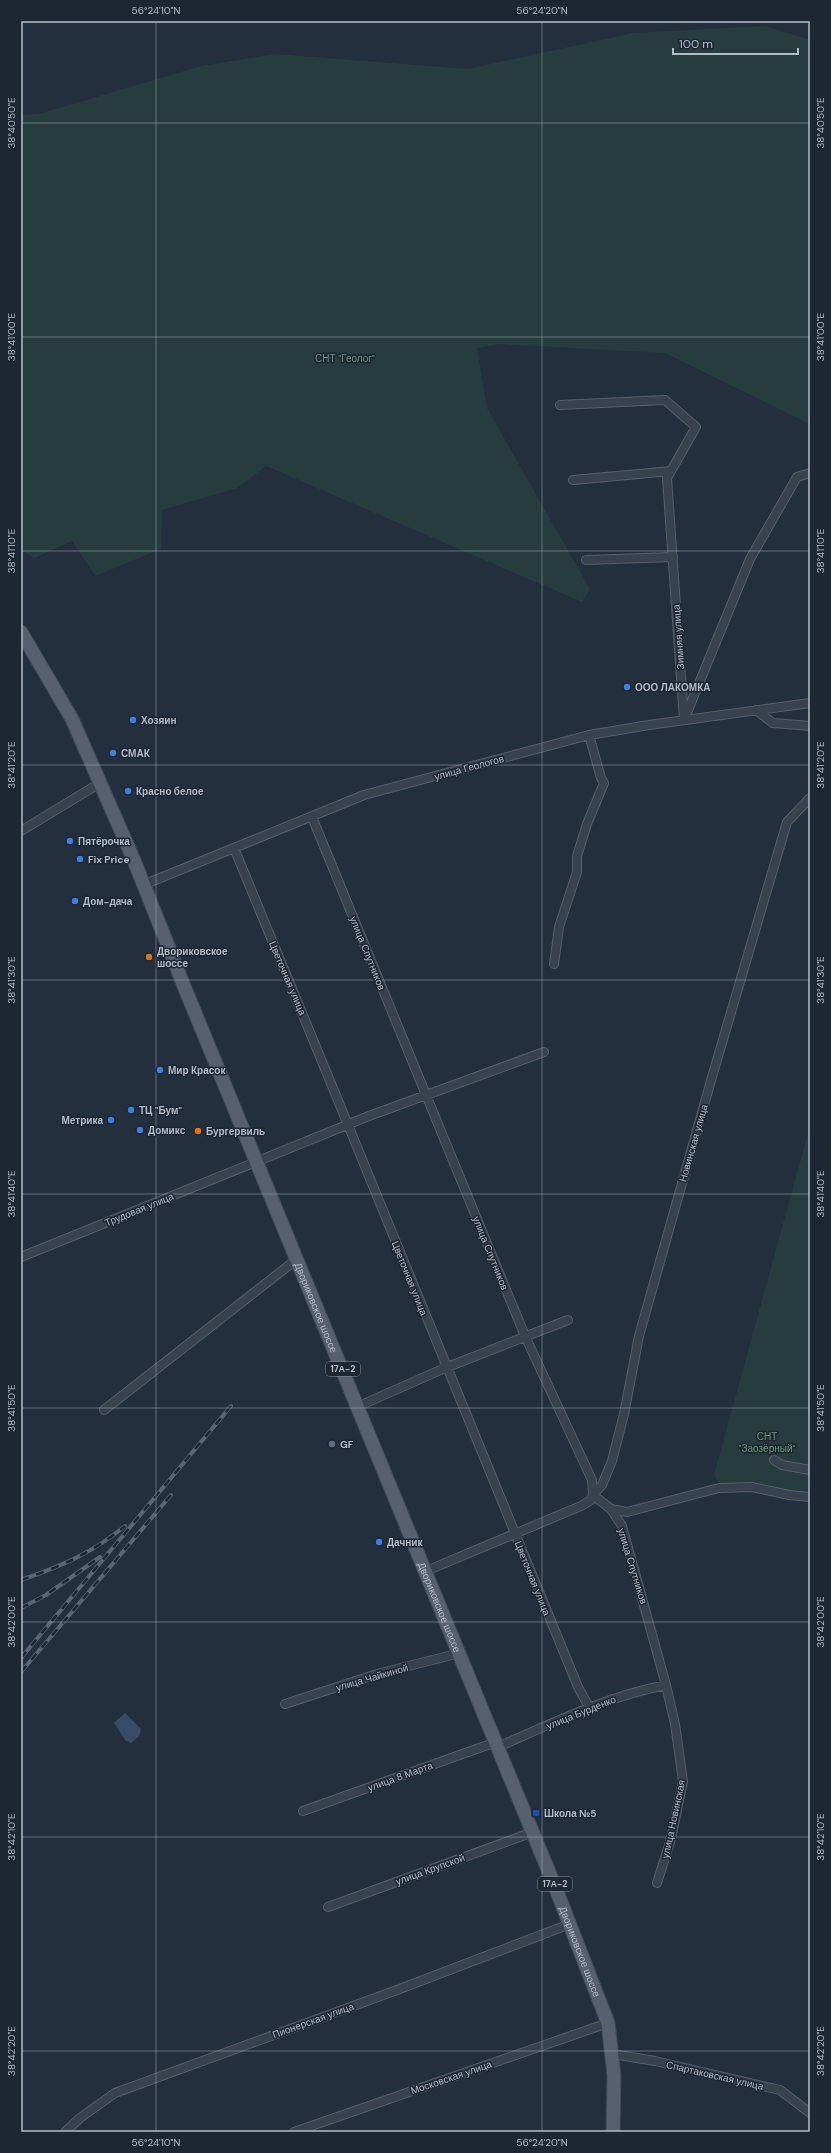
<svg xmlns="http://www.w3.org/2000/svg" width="831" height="2153" viewBox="0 0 831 2153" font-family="'DM Sans',sans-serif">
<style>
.green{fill:#263c3f}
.water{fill:#394c67}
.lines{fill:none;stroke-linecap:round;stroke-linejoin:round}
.street-casing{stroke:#565f6c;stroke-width:10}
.primary-casing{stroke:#414a57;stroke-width:15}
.street{stroke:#38414e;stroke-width:8}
.primary{stroke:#56606e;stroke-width:13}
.rail-casing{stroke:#5a6575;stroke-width:4}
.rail{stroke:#1d2633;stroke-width:2.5;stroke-dasharray:8;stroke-linecap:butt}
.ticks{fill:none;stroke:#b4bcc9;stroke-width:1;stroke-opacity:0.45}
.shop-dot{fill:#3f7fe0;stroke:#1d2633;stroke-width:1.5}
.food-dot{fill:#e8710a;stroke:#1d2633;stroke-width:1.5}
.service-dot{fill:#5c6f8a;stroke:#1d2633;stroke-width:1.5}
.transit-dot{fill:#1a4fb4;stroke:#1d2633;stroke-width:1.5}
.labels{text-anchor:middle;stroke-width:3;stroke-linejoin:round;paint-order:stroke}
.shield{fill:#1d2633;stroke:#878f9c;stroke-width:1}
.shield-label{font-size:9px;font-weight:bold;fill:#b4bcc9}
.park-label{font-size:10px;fill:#6b9a76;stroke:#1d2633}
.street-label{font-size:10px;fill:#b4bcc9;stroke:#1d2633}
.poi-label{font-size:10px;font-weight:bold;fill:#b4bcc9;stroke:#1d2633;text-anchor:start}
.neatline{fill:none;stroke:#b4bcc9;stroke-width:1.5}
.ticks-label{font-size:10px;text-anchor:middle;fill:#b4bcc9}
</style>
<rect width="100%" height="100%" fill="#242f3e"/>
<path class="green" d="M765,26l45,14v384l-145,-71 -165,-9 -23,4 10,60 103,181 -8,13 -316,-136 -29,22 -75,22 -1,39 -66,27 -23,-35 -38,17 -13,-8v-435l18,-1 162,-48 74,-12 193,15 165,-36z
M810,1126v364l-4,3 -57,-10h-30l-5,-8z"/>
<path class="water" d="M125,1713l16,16 -2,7 -8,7 -5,-2 -12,-18z"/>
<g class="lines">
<g class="street-casing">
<path id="street" d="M560,405l105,-5 31,27 -29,51 17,242 66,-161 47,-82 13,-4
M573,480l98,-9
M586,560l87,-3
M756,710l17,13 37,3
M312,817l213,519 67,144 1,15 18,14 11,17 44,159 9,39 8,57 -12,58 -14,44
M21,831l79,-48
M234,848c116,279 228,559 344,839l11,20
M143,885l221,-90 225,-60 60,-10 161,-22
M554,964l5,-37 18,-55v-16l10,-32 17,-41 -3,-5 -12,-43
M21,1257l348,-141 175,-64
M359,1406l86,-38 123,-48
M104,1410l193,-151
M774,1460l8,5 28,5
M611,1509l16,3 92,-24 33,-1 37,8 21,2
M426,1571l155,-65 10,-6 2,-5 9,-10 10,-24 12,-47 15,-78 73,-259 75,-255 23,-24
M285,1704l92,-30 83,-21
M498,1747c57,-25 107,-50 168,-62
M303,1811l193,-69
M328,1907l205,-75
M613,2054l42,7 125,29 30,23
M65,2132l15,-14 35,-25 282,-103 173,-66
M294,2132l314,-109"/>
</g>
<g class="primary-casing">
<g id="primary">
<path id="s1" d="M21,632l51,87 61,139 53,133 370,898 52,134 6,52 -1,57"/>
</g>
</g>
<use href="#street" class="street"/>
<use href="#primary" class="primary"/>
<g class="rail-casing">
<path id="rail" d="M21,1580c41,-14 71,-27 104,-54
M21,1608l25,-13 54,-38
M21,1658l210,-252
M21,1672l150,-177"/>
</g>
<use href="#rail" class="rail"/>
</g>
<path class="ticks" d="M156,21v2111M542,21v2111M21,123h789M21,337h789M21,551h789M21,765h789M21,980h789M21,1194h789M21,1408h789M21,1622h789M21,1837h789M21,2051h789"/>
<g class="shop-dot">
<circle cx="627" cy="687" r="4"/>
<circle cx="133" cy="720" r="4"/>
<circle cx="113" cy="753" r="4"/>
<circle cx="128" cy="791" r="4"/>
<circle cx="70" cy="841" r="4"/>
<circle cx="80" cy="859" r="4"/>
<circle cx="75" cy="901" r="4"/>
<circle cx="160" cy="1070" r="4"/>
<circle cx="131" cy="1110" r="4"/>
<circle cx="111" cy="1120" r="4"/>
<circle cx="140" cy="1130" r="4"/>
<circle cx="379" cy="1542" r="4"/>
</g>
<g class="food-dot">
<circle cx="149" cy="957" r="4"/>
<circle cx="198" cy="1131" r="4"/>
</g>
<circle class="service-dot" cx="332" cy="1444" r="4"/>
<rect class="transit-dot" x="532" y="1809" width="8" height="8" rx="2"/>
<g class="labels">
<g class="shield">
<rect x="326" y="1362" width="34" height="14" rx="3"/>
<rect x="538" y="1877" width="34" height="14" rx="3"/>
</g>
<g class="shield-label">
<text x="343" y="1372">17А-2</text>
<text x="555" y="1887">17А-2</text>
</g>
<g class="park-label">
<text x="345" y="362">СНТ "Геолог"</text>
<text x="767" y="1440">СНТ<tspan x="767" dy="12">"Заозёрный"</tspan></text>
</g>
<g class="street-label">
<text transform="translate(678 637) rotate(-94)" y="4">Зимняя улица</text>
<text transform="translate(469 767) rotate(-15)" y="4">улица Геологов</text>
<text transform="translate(368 953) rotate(68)" y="4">улица Спутников</text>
<text transform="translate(288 978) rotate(67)" y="4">Цветочная улица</text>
<text transform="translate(693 1143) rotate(-74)" y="4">Новинская улица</text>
<text transform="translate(139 1209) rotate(-22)" y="4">Трудовая улица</text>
<text transform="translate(491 1253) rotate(68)" y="4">улица Спутников</text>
<text transform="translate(410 1278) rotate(68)" y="4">Цветочная улица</text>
<text dy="4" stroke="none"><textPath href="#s1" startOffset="738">Двориковское шоссе</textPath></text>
<text transform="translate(633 1566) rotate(73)" y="4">улица Спутников</text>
<text transform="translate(533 1578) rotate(68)" y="4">Цветочная улица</text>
<text dy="4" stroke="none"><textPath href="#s1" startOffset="1062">Двориковское шоссе</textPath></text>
<text transform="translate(372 1677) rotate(-16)" y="4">улица Чайкиной</text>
<text transform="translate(581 1712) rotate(-22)" y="4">улица Бурденко</text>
<text transform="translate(400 1776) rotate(-20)" y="4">улица 8 Марта</text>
<text transform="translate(673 1819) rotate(-78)" y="4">улица Новинская</text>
<text transform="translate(430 1869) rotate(-20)" y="4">улица Крупской</text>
<text dy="4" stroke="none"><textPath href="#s1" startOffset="1434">Двориковское шоссе</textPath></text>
<text transform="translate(313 2020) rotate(-20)" y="4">Пионерская улица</text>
<text transform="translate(715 2075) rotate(13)" y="4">Спартаковская улица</text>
<text transform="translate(451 2077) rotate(-19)" y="4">Московская улица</text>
</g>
<g class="poi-label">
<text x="635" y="691">ООО ЛАКОМКА</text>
<text x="141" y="724">Хозяин</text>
<text x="121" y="757">СМАК</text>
<text x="136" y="795">Красно белое</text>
<text x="78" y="845">Пятёрочка</text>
<text x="88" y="863">Fix Price</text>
<text x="83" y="905">Дом-дача</text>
<text x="157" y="955">Двориковское<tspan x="157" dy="12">шоссе</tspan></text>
<text x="168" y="1074">Мир Красок</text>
<text x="139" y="1114">ТЦ "Бум"</text>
<text x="103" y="1124" text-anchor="end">Метрика</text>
<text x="148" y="1134">Домикс</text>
<text x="206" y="1135">Бургервиль</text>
<text x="340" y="1448">GF</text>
<text x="387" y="1546">Дачник</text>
<text x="544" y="1817">Школа №5</text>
</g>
</g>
<rect width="831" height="2153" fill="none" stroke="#1d2633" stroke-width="44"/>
<path d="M673 48v6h125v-6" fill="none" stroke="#b4bcc9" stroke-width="2"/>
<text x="679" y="48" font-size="12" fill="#b4bcc9" stroke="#1d2633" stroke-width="3" paint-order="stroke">100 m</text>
<rect x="22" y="22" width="787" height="2109" class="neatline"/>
<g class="ticks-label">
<text x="156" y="14">56°24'10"N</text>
<text x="542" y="14">56°24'20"N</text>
<text transform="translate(820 123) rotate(-90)" y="4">38°40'50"E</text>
<text transform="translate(11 123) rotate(-90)" y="4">38°40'50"E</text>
<text transform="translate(820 337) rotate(-90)" y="4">38°41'00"E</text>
<text transform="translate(11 337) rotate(-90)" y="4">38°41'00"E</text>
<text transform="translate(11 551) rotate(-90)" y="4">38°41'10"E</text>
<text transform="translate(820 551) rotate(-90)" y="4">38°41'10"E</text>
<text transform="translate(11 765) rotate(-90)" y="4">38°41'20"E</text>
<text transform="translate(820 765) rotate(-90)" y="4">38°41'20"E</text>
<text transform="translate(820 980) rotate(-90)" y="4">38°41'30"E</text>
<text transform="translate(11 980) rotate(-90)" y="4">38°41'30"E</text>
<text transform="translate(820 1194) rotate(-90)" y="4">38°41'40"E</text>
<text transform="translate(11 1194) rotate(-90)" y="4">38°41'40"E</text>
<text transform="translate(820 1408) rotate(-90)" y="4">38°41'50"E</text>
<text transform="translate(11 1408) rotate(-90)" y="4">38°41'50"E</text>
<text transform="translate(11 1622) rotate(-90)" y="4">38°42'00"E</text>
<text transform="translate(820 1622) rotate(-90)" y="4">38°42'00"E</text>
<text transform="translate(820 1837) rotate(-90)" y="4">38°42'10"E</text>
<text transform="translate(11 1837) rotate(-90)" y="4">38°42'10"E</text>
<text transform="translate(820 2051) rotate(-90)" y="4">38°42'20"E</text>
<text transform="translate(11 2051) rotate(-90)" y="4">38°42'20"E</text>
<text x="156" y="2146">56°24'10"N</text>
<text x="542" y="2146">56°24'20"N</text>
</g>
</svg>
